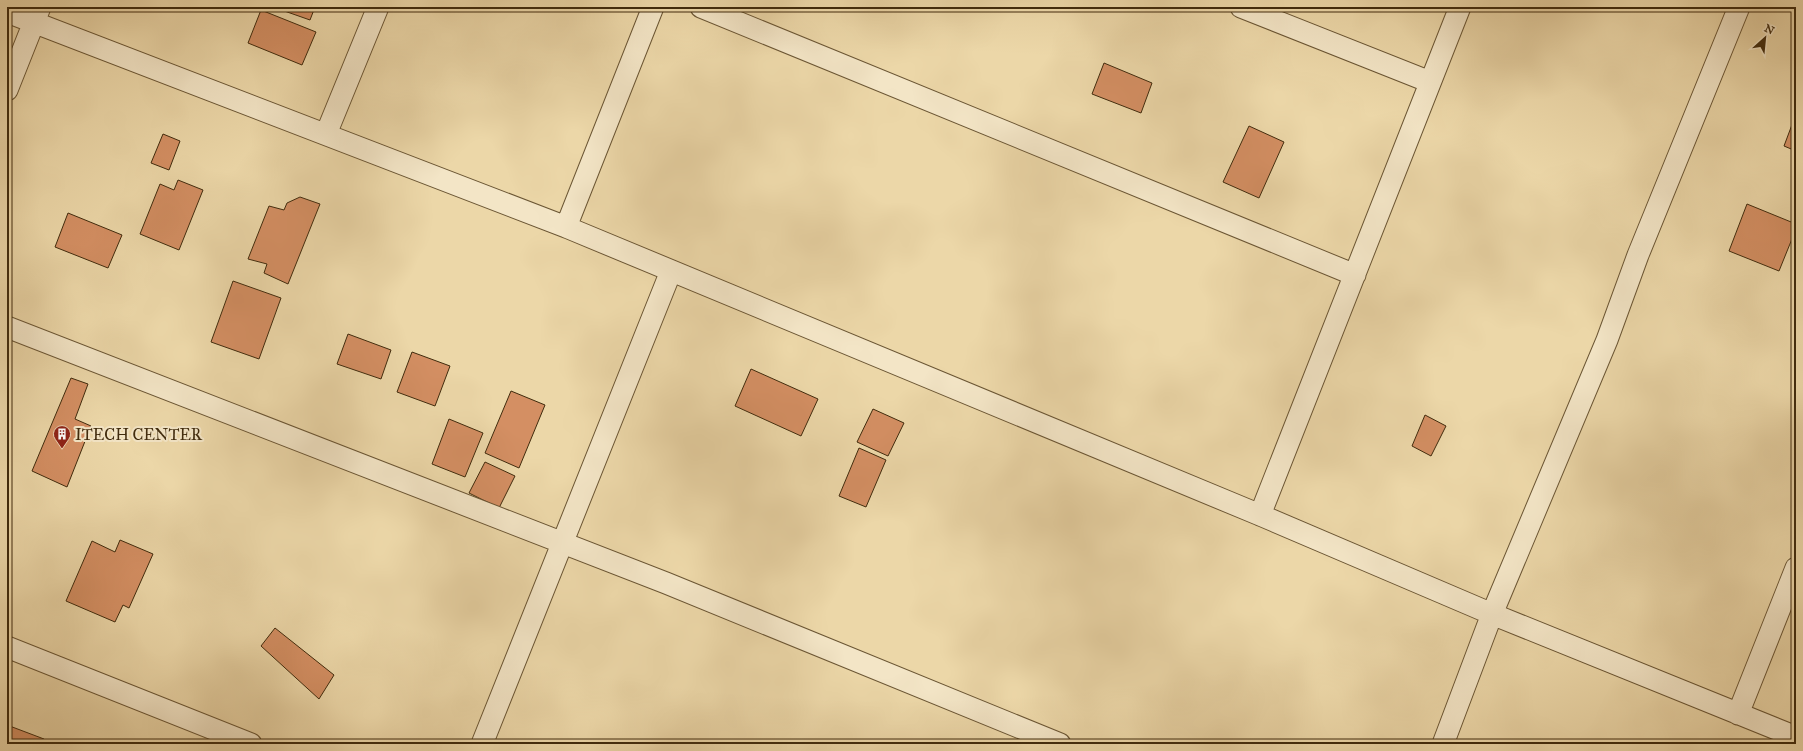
<svg xmlns="http://www.w3.org/2000/svg" width="1803" height="751" viewBox="0 0 1803 751" font-family="'IM FELL Great Primer',serif">
<style>
.building{fill:#d48f63;stroke:#402b0d}
.lines{fill:none;stroke-linecap:round;stroke-linejoin:round}
.street-casing{stroke:#6b5634;stroke-width:23}
.street{stroke:#f3e5c6;stroke-width:21}
.labels{text-anchor:middle;stroke-width:4;stroke-linejoin:round;paint-order:stroke}
.poi-label{font-size:16px;fill:#402b0d;stroke:#f3e5c6;text-anchor:start}
</style>
<rect width="100%" height="100%" fill="#ecd7a8"/>
<filter id="stains"><feTurbulence type="fractalNoise" baseFrequency=".005" numOctaves="4"/><feColorMatrix values="0 0 0 0 .2 0 0 0 0 .09 0 0 0 0 .02 0 0 0 .5 -.17"/></filter>
<radialGradient id="worn" r=".72"><stop offset=".6" stop-color="#630" stop-opacity="0"/><stop offset="1" stop-color="#630" stop-opacity=".3"/></radialGradient>
<path class="building" d="M273,7h42l-5,13z
M261,10l55,22 -14,33 -54,-22z
M1104,63l48,20 -11,30 -49,-19z
M1796,114v37l-12,-5z
M1249,126l35,16 -25,56 -36,-16z
M163,134l17,7 -11,29 -18,-7z
M178,180l25,10 -24,60 -39,-16 20,-50 14,6z
M300,197l20,7 -32,80 -24,-11 3,-9 -19,-5 21,-53 15,4 3,-7z
M1747,204l49,20v5l-17,42 -50,-20z
M68,213l54,22 -14,33 -53,-21z
M233,281l48,17 -22,61 -48,-17z
M348,334l43,16 -10,29 -44,-15z
M412,352l38,14 -15,40 -38,-14z
M751,369l67,30 -17,37 -66,-30z
M71,378l17,6 -13,35 16,7 -24,61 -35,-16z
M511,391l34,14 -26,63 -34,-15z
M873,409l31,14 -16,33 -31,-14z
M1425,415l21,11 -15,30 -19,-10z
M449,419l34,14 -18,44 -33,-13z
M859,448l27,12 -20,47 -27,-11z
M485,462l30,14 -16,32 -30,-15z
M120,540l33,14 -24,54 -6,-3 -8,17 -49,-21 26,-60 23,11z
M275,628l59,47 -15,24 -58,-53z
M7,725l37,14 -2,5h-35z"/>
<g class="lines">
<g class="street-casing">
<path id="street" d="M701,7l654,268
M1241,7l189,75
M7,12l559,215 694,288 232,99 304,123
M7,90l33,-83
M326,134l52,-127
M566,227l87,-220
M7,327l659,256 394,161
M1260,515l200,-508
M7,647l244,97
M1738,714l58,-146
M482,744l189,-473
M1443,744l49,-130 115,-274 31,-85 101,-248"/>
</g>
<use href="#street" class="street"/>
</g>
<defs>
<g id="building-pin" transform="scale(0.9)"><path d="M0 17L-7.5 6A9.5 9.5 0 1 1 7.5 6Z" fill="#8f2418" stroke="#f3e5c6"/><path d="M-4-6H4V6H1V3H-1V6H-4ZM-2.5-4.3h1.7v1.8h-1.7ZM.8-4.3h1.7v1.8H.8ZM-2.5-1h1.7V.8h-1.7ZM.8-1h1.7V.8H.8Z" fill="#fff"/></g>
</defs>
<g fill-rule="evenodd">
<use href="#building-pin" x="62" y="434"/>
</g>
<g class="labels">
<g class="poi-label">
<text x="75" y="440">ITECH CENTER</text>
</g>
</g>
<rect width="1803" height="751" fill="none" stroke="#ecd7a8" stroke-width="24"/>
<rect x="8" y="8" width="1787" height="735" fill="none" stroke="#402b0d" stroke-width="2"/>
<rect x="12" y="12" width="1779" height="727" fill="none" stroke="#402b0d"/>
<g transform="translate(1765 38) rotate(27)" stroke="#f3e5c6" stroke-width="3" paint-order="stroke">
<path d="M0-3L7 15L0 10L-7 15Z" fill="#402b0d"/>
<text y="-6" font-size="11" font-weight="bold" text-anchor="middle" fill="#402b0d">N</text>
</g>
<rect width="100%" height="100%" filter="url(#stains)"/>
<rect width="100%" height="100%" fill="url(#worn)"/>
</svg>
